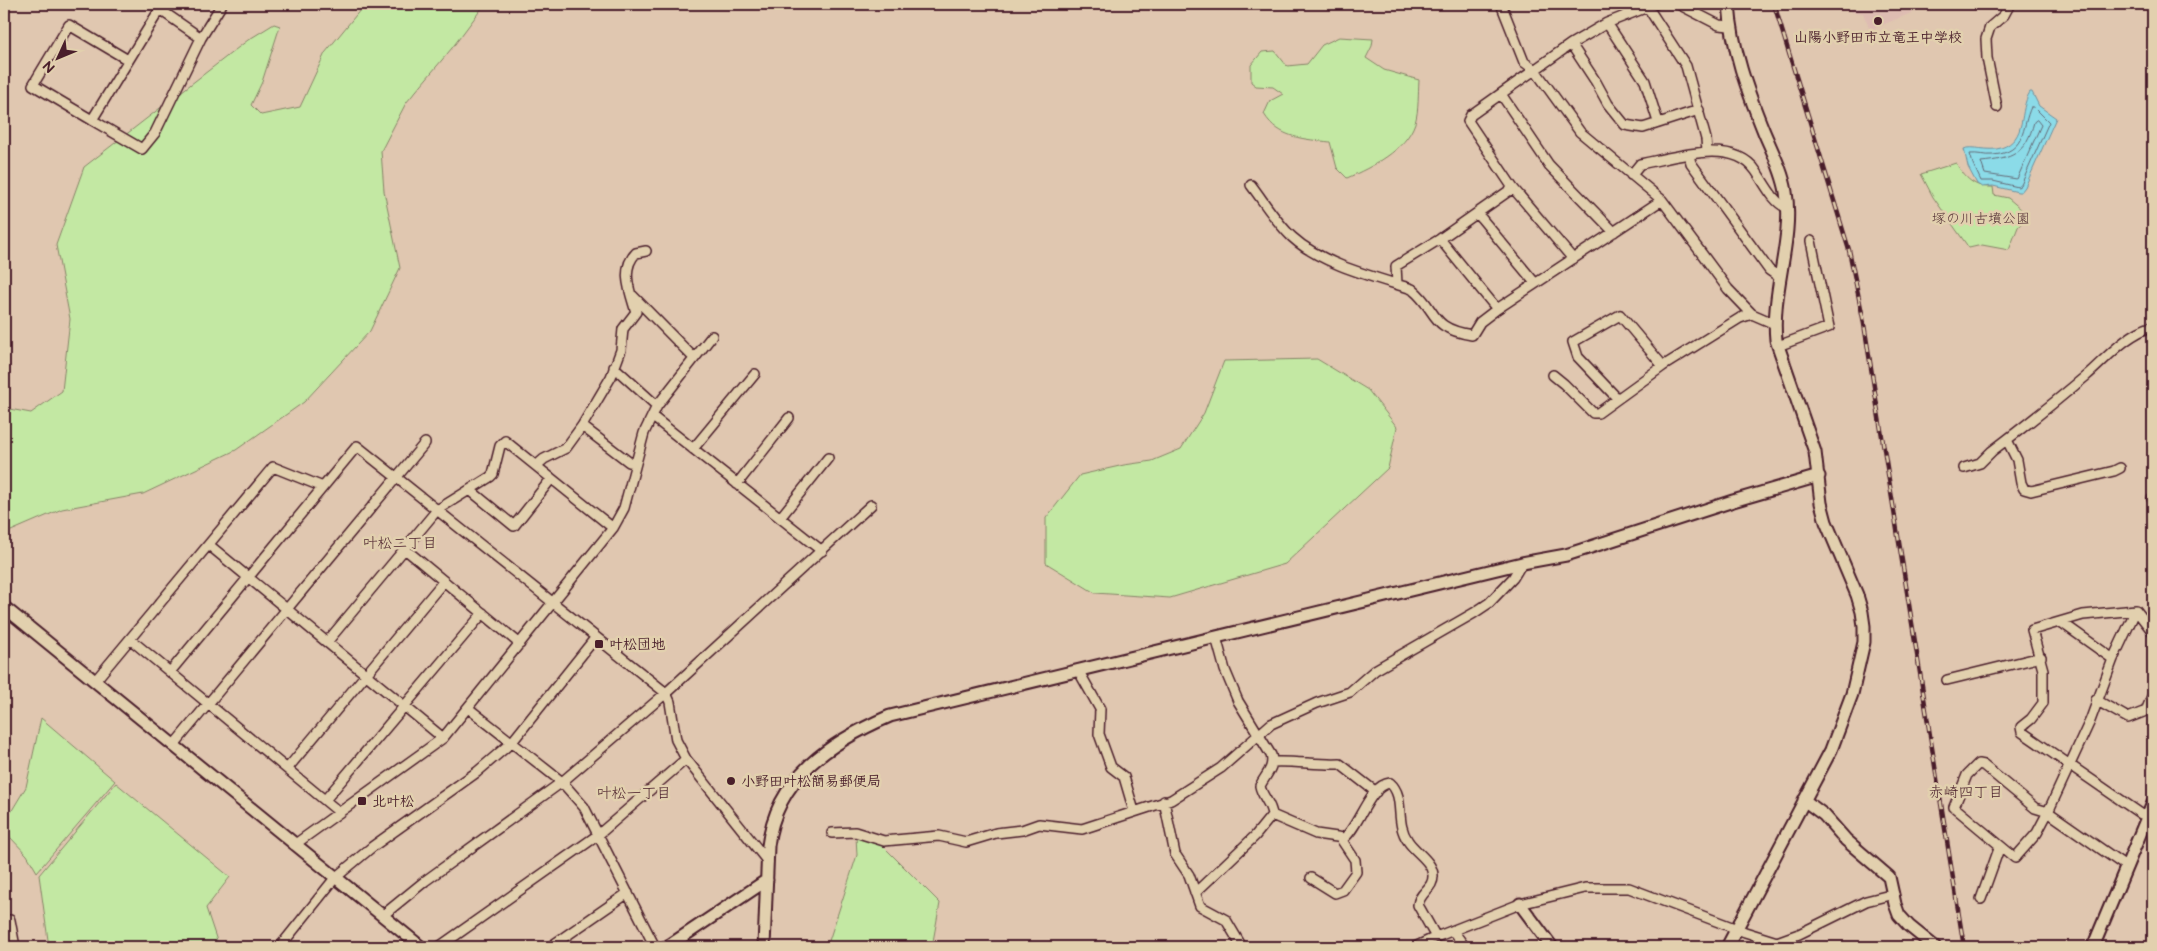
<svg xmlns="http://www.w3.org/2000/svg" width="2157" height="951" viewBox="0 0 2157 951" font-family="'Balsamiq Sans','Klee One',sans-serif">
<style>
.built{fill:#debcb2}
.green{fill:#c3e8a3;stroke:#868467}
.water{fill:#8bdbe8;stroke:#71909c}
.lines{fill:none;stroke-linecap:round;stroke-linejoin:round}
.shore{stroke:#646a77;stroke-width:1}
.minor-casing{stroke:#4a1f2b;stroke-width:12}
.tertiary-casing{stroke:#4a1f2b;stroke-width:15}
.minor{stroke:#e2d0ae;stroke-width:9}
.tertiary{stroke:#e2d0ae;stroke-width:11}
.rail-casing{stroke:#4a1f2b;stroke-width:4.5}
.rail{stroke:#e2d0ae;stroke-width:2.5;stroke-dasharray:8;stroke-linecap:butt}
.poi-dot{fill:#4a1f2b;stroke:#e2d0ae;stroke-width:2}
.labels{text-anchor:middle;stroke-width:5;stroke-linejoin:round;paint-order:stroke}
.poi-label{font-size:14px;font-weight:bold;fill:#4a1f2b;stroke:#e2d0ae;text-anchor:start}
.park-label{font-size:14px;fill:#563337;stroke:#e2d0ae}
.neighbourhood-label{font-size:15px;fill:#4a1f2b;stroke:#e2d0ae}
</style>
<rect width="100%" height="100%" fill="#e0c7b0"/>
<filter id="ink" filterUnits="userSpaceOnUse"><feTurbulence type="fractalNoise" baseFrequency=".02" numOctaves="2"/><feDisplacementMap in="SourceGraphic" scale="10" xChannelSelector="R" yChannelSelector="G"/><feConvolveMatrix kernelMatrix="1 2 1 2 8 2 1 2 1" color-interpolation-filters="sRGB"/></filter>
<g filter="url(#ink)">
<path class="built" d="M1847,4h76l-7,7 -46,19 -7,-17 -11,-1z"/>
<path class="green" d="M365,4h120l-33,44 -46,55 -25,48 3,40 16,77 -30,63 -66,71 -68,48 -93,44 -81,15 -58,25v-126l27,5 31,-22 8,-72 -14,-74 28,-78 164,-127 26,-16 6,2 -18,56 -11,23 10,10 39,-8 25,-54z
M1339,37l34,2 -1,7 -6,12 18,12 35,10c-1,13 0,30 -4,43 -9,27 -43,44 -68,55l-10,-10 -7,-26c-25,-3 -51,-3 -66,-28l6,-13 13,-7 -10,-7 -17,-1 -5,-4v-17l11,-13 13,-1 12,15 20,-2 15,-19z
M1956,163c9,15 18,25 37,24l1,8 14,3 20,17 -10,12 -9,23 -27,-5 -13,3 -36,-51 -12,-23z
M1317,359l51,31 29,37 -9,41 -103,96 -115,34 -75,-5 -49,-30v-45l34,-43 44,-10 28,-4 29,-12 23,-36 20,-52z
M41,718l74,63 -78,91 -10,-17 -17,-18 -2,-20 18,-30z
M116,783l114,94 -24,31 13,39h-170l-10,-72z
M856,836l27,10 57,57 -8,44h-105l30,-92z"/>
<path class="water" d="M2030,92h2l7,14 17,12 -31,69 -4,5h-3l-25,-6 -11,1 -5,-3 -9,-17 -4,-18c6,-4 25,3 37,-1 27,-9 17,-37 29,-56z"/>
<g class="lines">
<path class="shore" d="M2031,107h3l15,15 -28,63 -3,2 -25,-6h-12l-8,-17 -3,-10c7,-1 16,2 23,1 34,-3 28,-27 38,-48z
M2037,120l4,5 -24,54 -32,-5 -4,-12c31,-3 45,-8 53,-40z"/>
<g class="minor-casing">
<path id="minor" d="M163,4l-71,116 50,29 13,-16 46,-95 21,-34
M1501,4l23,58 11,8 45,62 82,68 66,89 24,25 23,10
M1678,4l41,21 11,1
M1647,6l39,60 20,73 1,13
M159,9l42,29
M1607,23l38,58 13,41
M1571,44l25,38 12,22 17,21 18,3 56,-18
M1501,94l48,71 65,67
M1997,107l-10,-49 -1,-19 4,-12 14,-12 6,-11
M92,120l-59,-35 36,-60 59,35
M1689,155l2,8 78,107 10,7
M1631,175l9,-11c33,-6 93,-27 116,7 9,13 17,31 31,37
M1251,185c13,17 25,37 41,52 29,27 82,40 120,52 27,22 16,39 60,46l8,-13 17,-13 165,-109
M1477,213l58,70
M1440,239l57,70
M1573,259l-60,-71 -45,-67 3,-6 100,-71 36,-21 48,-19
M1397,284l-1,-18 44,-27 73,-51
M631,294l63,64
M1778,346l51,-19 -18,-86
M614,367l43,39
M1553,375l11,9 29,29h5l65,-47 77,-48 12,-4
M4,377v4
M1617,398l-39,-41 -5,-15 47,-27 43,51
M653,417l169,134
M582,426l47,36 7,1
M2007,440l10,20 4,23 3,6 7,2 83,-20 6,-3
M693,449l62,-75
M536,466l8,-7 22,-11 16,-22 29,-49 10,-27 2,-21 13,-17c-6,-20 -16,-43 0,-59l10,-2
M1964,468l16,-5 12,-12c32,-24 63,-49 94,-75 21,-18 39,-41 67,-50
M737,484l52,-66
M470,490l44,36 37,-47
M2152,499h1
M780,518l48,-60
M209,545l234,193
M405,549l115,95
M2061,622l52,37
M1216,637l9,33 13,31 33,54c4,13 -6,20 -11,31 2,11 11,17 12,29l44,19 28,4c15,-11 25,-53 46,-55 16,14 4,39 18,58 7,11 24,20 25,34 1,14 -14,17 -15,30l18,32
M130,639l209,173
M327,642l110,-132 53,-33 3,-3 7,-28 5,-5 108,87
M1078,670l22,39 -1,25 12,33 13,10 10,34
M170,672l187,-226 309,247 4,9 6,38 10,19 82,103
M1947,680l94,-23
M95,681l178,-214 50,20
M2096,700l32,18 18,-7 7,-17
M468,708l94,74 22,25 71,140
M173,746l252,-303
M1273,762c23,-1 45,3 67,2l36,28
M287,769l157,-188
M325,800l158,-187
M1164,801l11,53 14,21 11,31 26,14 16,27
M2148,816l-7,-2 -119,-82 -1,-5 10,-8 12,-16v-33l-11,-40 51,-15 53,-5 17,22
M832,833l23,-1 29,9 55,-5 27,6 30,-9 26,-3 17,-6 43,5 89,-29 50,-32 50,-44 46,-21 33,-11 25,-22 99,-57 15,-10 24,-25 9,-15
M294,845l149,-107 170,-210 11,-20 20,-75 13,-27 55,-70
M2127,867l-79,-55 -13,-4 -52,-43 -5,-1 -11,11 -13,32 61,51 22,-25 11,-21 42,-91 23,-62 23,-49
M1311,878l24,15 8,-3 13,-18 -1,-12 -14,-21
M1195,893l60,-57 17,-21
M1981,899l19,-53
M382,916l43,-35 137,-99 104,-89 205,-188
M10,920l5,27
M1453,931l12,16
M283,943l52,-65 37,-31 105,-75 35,-30 84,-105
M439,947l159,-112 88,-76
M550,947l78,-54
M1415,947l21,-10 84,-33 65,-16h44l116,44 32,10 22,-8 67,-33 28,-7"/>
</g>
<g class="tertiary-casing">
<path id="tertiary" d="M4,607l417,340
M1804,800l20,15 22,25 43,37 6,27 4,11 10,11 26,21
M1520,904l32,43
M667,947l100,-67
M764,947l4,-101c8,-69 64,-105 122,-130l632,-153 44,-8 167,-54 86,-25
M1727,947l104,-197 21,-56 12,-52v-16l-2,-14 -5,-17 -31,-73 -5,-19 -6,-51 -39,-112c-5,-49 18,-101 10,-148 -3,-20 -14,-41 -22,-60 -17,-42 -32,-83 -35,-128
M2093,947l60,-144"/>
</g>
<use href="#minor" class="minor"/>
<use href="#tertiary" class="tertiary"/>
<g class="rail-casing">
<path id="rail" d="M1774,4l75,246 14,68 101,629"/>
</g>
<use href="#rail" class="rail"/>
</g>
</g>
<g class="poi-dot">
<circle cx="1878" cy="21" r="5"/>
<rect x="594" y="639" width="10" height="10" rx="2.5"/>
<circle cx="731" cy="781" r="5"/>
<rect x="357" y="796" width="10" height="10" rx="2.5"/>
</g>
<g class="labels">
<g class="poi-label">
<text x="1878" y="42" text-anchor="middle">山陽小野田市立竜王中学校</text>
<text x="609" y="649">叶松団地</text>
<text x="741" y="786">小野田叶松簡易郵便局</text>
<text x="372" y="806">北叶松</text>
</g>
<g class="park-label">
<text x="1981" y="223">塚の川古墳公園</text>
</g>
<g class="neighbourhood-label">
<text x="400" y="548">叶松二丁目</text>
<text x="1966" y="797">赤崎四丁目</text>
<text x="634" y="798">叶松一丁目</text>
</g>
</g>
<rect width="2157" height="951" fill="none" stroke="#e2d0ae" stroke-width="20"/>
<rect x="10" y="10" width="2137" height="931" fill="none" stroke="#4a1f2b" stroke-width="2" filter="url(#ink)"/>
<g transform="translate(58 58) rotate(226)" stroke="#e2d0ae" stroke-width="4" paint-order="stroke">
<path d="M0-4L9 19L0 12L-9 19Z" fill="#4a1f2b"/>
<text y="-8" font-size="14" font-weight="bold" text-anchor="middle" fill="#4a1f2b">N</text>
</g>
</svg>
